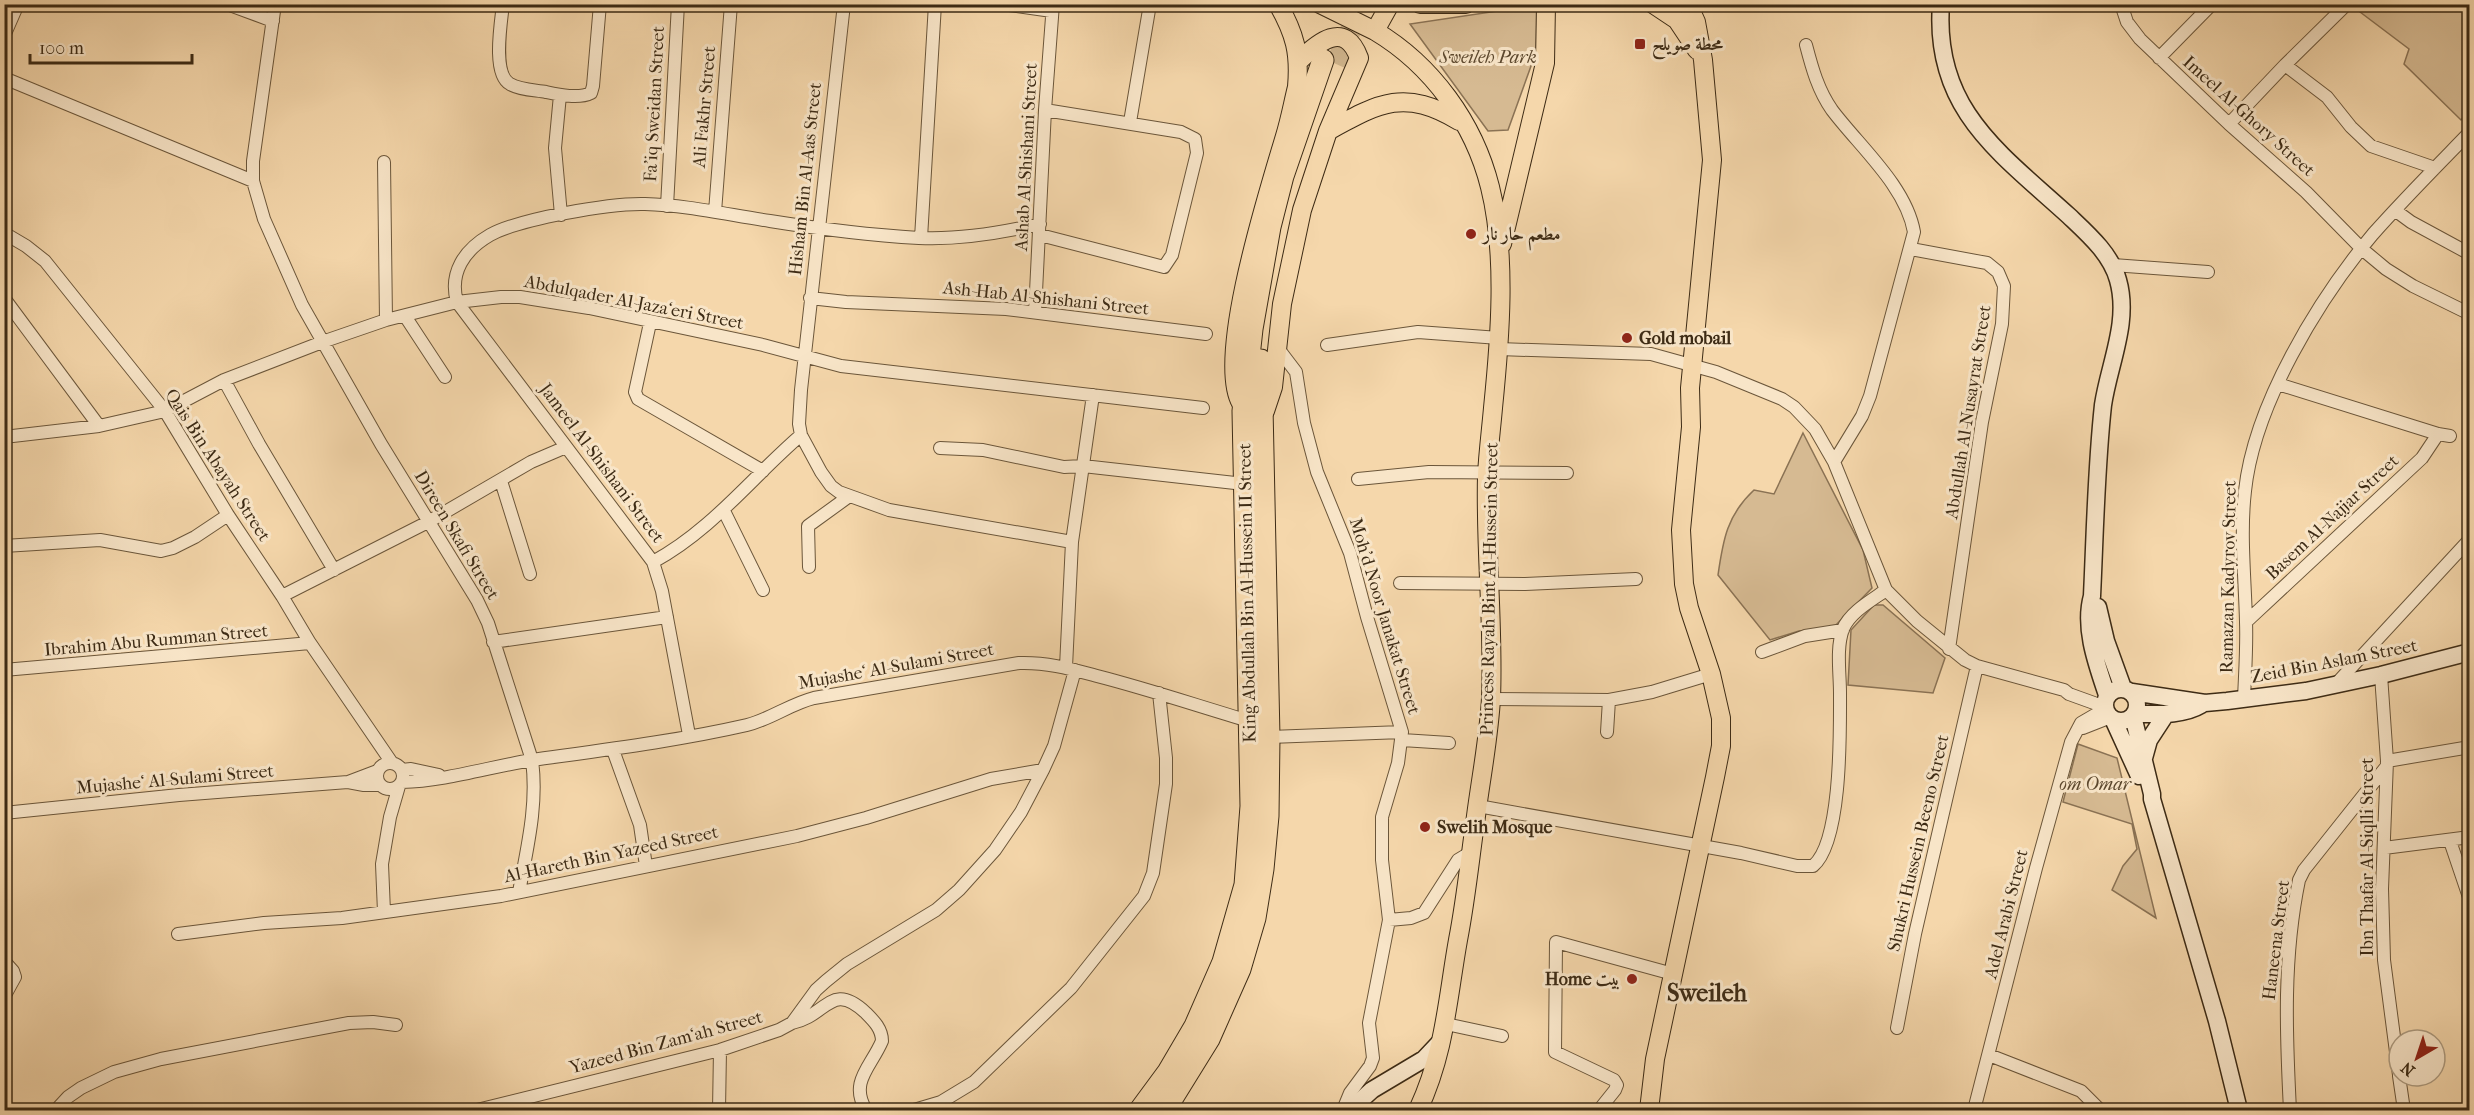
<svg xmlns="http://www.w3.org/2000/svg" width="2474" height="1115" viewBox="0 0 2474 1115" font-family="'IM FELL French Canon',Amiri,serif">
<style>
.green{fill:#d6ba92;stroke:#8a7254;stroke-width:1.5}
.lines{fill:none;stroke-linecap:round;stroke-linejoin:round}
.highway-tunnel{stroke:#d0b58d;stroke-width:21;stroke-dasharray:21 10;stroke-linecap:butt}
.street-casing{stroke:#6b563a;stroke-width:14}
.secondary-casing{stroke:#3d2b15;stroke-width:19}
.primary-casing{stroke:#3d2b15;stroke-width:20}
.highway-casing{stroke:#3d2b15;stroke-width:23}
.street{stroke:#f8e5c8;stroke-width:12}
.secondary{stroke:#f8e5c8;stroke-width:16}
.primary{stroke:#f5d7ab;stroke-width:18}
.highway{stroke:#f5d7ab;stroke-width:21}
.poi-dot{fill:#8f2418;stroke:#f8e5c8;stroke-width:2}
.labels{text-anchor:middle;stroke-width:6;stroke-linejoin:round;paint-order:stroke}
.poi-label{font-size:18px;font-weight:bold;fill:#3d2b15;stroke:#f8e5c8;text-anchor:start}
.park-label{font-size:18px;font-style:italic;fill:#5c482e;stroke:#f8e5c8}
.street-label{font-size:18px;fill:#3d2b15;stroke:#f8e5c8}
.district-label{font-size:24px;font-weight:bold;fill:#3d2b15;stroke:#f8e5c8}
</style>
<rect width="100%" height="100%" fill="#f5d7ab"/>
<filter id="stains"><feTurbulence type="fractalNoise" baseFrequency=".00333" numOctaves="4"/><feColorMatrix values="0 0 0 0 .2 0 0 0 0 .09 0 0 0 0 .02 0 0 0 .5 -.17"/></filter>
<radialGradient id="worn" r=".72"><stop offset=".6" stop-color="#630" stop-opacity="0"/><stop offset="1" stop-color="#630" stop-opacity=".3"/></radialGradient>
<path class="green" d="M1538,5h15l-45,125 -20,1 -78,-107z
M2367,5h102v106l-8,9 -57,-56 5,-15 -49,-37z
M1803,433l60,117 9,38 -39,40 -34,3 -29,9 -52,-65c5,-35 9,-60 36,-85l20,4z
M1874,605h9l62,53 -12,35 -85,-8 3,-55z
M2078,744l39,14 39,160 -44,-28 11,-24 14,-17 -5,-25 -69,-22z"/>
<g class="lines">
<path class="highway-tunnel" d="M1336,64l26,-60"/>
<g class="street-casing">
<path id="street" d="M227,4l46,17
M275,4l-22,157v20l11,38 38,86 79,139 96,156 11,23 44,137c6,45 -5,88 -13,132
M503,4c-2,19 -11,70 7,80 10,6 25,6 36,8 14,3 33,7 45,1l2,-7 7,-82
M844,4l-43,386 -2,34 2,11 20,37 10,14 8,6 50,18 183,32
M1002,4l50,7
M2121,4l6,18 13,17 89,85 77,68 56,57 24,20 27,17 57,28
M4,36l14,-32
M1806,45c6,23 12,45 26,65 27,36 74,76 82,122l-44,164 -8,20 -28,46
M2159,58l53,-54
M2285,65l42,32 24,30 20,19 64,22
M4,78l249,103
M560,95l-5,53 6,67
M1130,122l20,-118
M2229,124l56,-59 62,-61
M384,162l2,158
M667,206l11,-202
M2396,211l15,11 59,32
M715,212l16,-208
M4,233l22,13 19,15 120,150 63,104 54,81 28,47 82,120
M1040,235l124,32 8,-12 25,-102 -2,-14 -14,-7 -136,-22
M921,238l14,-234
M1911,249l76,14 11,9 6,14 -2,38 -20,98 -33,227
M2113,265l95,7
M4,298l95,128
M810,298l36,4 160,7 200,25
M1035,312l10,-202 8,-106
M405,316l40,61
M650,323l-15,69 3,7 125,72
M1327,345l91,-13 81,6
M1277,347l19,25 8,51 13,49 33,81 17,64 35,115 -4,31 -16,54v43l7,60 -20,103 4,35 -3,8 -20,27 -7,17
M1499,349l152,5 65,18 66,27 12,8 21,22 19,33 52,128 31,31 48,39 12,6 87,24 5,4 36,13
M224,380l35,64 75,126
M2278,384l160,50 12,2
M4,437l95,-11 66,-15 59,-31 101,-39 61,-21 71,-18 44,-5h19l69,11 174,37 78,21 362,42
M940,448l43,2 81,17 19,-1 161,18
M1358,479l71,-7 138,1
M501,481l29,93
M724,511l39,79
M4,546l96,-6 61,11 12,-3 22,-11 33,-22
M653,562c59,-32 98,-84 148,-127
M809,567l-1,-41 40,-29
M1400,583l125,1 111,-5
M282,596l146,-74 103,-60 35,-15
M2246,622l176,-164 16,-24
M493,642l174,-25
M1762,652l43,-16 38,-6
M1066,667l6,-125 21,-147
M4,670l306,-27
M2381,675l6,86 -5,128 2,71 15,115
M2336,684l134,-145
M1491,699l118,1 43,-8 59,-18
M2244,699c1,-26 3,-52 2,-77 -1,-44 -6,-88 -1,-131 9,-86 73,-191 128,-257 31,-35 64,-68 97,-102
M2083,728l28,-11
M1607,732l2,-32
M689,735l-27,-144 -9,-29 -196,-260c-8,-29 7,-52 33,-67 29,-16 120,-32 155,-31 42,1 84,11 125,17 50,8 99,14 149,17 41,2 82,-5 121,-14
M1269,737l133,-5
M1402,740l47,3
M613,750l27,75 6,41
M2387,761l83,-14
M377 776a13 13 0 1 1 26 0a13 13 0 1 1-26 0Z
M402,770l9,-1 28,6
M348,782l29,-11
M402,782c43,-1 87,-15 130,-22 72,-10 145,-19 215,-35 24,-6 43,-21 67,-27l205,-35c28,-1 52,6 78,13 51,13 101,30 152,45
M1478,806l263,47 56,13h16c29,-24 27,-135 27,-173 0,-20 -4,-45 3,-64 7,-17 29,-29 43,-39
M4,813l175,-18 169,-13 16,3h16
M2450,841l20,59
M2384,848l86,-11
M384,912l-2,-48 8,-47 9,-31
M1389,920l22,-2 13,-5 34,-53 15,-9
M178,934l86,-11 78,-5 159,-22 296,-60 69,-18 125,-39 52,-9
M4,961l9,10 2,6 -11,20
M792,1023c35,-7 39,-43 74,-10 8,8 16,16 16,28 -11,26 -33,41 -16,69
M1446,1024l56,12
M1897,1028l18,-94 62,-268
M1989,1055l92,36 19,19
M2399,1076l5,34
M56,1110l12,-13 13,-9 33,-16 47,-13 188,-36 24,-1 23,3
M477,1110l243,-60 59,-20 13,-7 24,-33 10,-9 21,-17 89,-54 23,-20 36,-40 26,-38 22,-42 11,-24 21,-76
M719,1110l1,-60
M914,1110l27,-8 33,-20 97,-94 73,-92 9,-23 13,-89v-26l-7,-65
M1599,1110l16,-20 2,-5 -3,-5 -59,-28 1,-110 117,32
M1974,1110l62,-242 35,-126 10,-19 24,-14
M2290,1110c-4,-77 -7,-153 9,-230l5,-10 82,-103"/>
</g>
<g class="secondary-casing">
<path id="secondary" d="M1941,4c-8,105 59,149 128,212 19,18 42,38 49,64 12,42 -9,84 -15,125 -7,64 -8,128 -11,191 -9,32 5,69 15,99
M2098,607l8,34 17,47
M2105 705a16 16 0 1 1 32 0a16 16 0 1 1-32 0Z
M2132,692l73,11 22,-2 79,-10 75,-16 89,-23
M2135,714c21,0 48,2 66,-9
M2133,716l19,78v5l65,222 22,89
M2113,719l26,57
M2144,758l5,-18 17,-26
M1350,1110l22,-20 52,-31 17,-18"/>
</g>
<g class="primary-casing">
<path id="primary" d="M1320,4l55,27 15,-27
M1420,4h46
M1653,4l24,16 20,30
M1375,31c57,34 99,92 115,156 17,68 10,152 3,221 -2,23 -5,45 -6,68 -2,74 7,148 4,222 -2,39 -10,79 -15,118 -6,42 -10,83 -18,124 -11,62 -13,112 -40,170
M1328,131c51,-28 76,-43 131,-10
M1502,244l43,-181 1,-59
M1241,403c-26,-45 29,-216 44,-267 5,-16 8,-33 12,-49 3,-34 -2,-53 -19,-83
M1265,411l8,-24 9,-83 20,-94 26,-79 31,-73c-14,-39 -42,-15 -60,3
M1649,1110l6,-51 60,-282 6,-31v-28l-10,-44 -22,-66 -5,-24 -3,-54 10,-103 -1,-39 22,-228 -9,-100 -7,-38 -8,-18"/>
</g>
<g class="highway-casing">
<path id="highway" d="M1140,1110l28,-38 27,-46 28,-64 22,-77 6,-79 -8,-395 9,-82 18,-102 13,-51 40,-116
M1165,1110l44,-71 31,-70 15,-51 8,-49 5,-53 1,-79 -8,-377"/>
</g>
<use href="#street" class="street"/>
<use href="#secondary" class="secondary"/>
<use href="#primary" class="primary"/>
<use href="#highway" class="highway"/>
</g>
<g class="poi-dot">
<rect x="1634" y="38" width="12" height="12" rx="3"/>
<circle cx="1471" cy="234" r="6"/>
<circle cx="1627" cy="338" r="6"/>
<circle cx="1425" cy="827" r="6"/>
<circle cx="1632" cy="979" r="6"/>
</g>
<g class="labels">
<g class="poi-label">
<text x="1652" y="50">محطة صويلح</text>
<text x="1483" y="240">مطعم حار نار</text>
<text x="1639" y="344">Gold mobail</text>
<text x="1437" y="833">Swelih Mosque</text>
<text x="1620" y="985" text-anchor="end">Home بيت</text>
</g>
<g class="park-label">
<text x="1488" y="63">Sweileh Park</text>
<text x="2095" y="790">om Omar</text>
</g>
<g class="street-label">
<text transform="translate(654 104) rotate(-87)" y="6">Fa'iq Sweidan Street</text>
<text transform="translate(704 107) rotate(-85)" y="6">Ali Fakhr Street</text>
<text transform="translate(2249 116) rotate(42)" y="6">Imeel Al-Ghory Street</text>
<text transform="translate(1026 157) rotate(-87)" y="6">Ashab Al-Shishani Street</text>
<text transform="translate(805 179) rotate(-84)" y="6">Hisham Bin Al-Aas Street</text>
<text transform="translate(1046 298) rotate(6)" y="6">Ash-Hab Al-Shishani Street</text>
<text transform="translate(634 302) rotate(11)" y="6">Abdulqader Al-Jaza‘eri Street</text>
<text transform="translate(1968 412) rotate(-81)" y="6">Abdullah Al-Nusayrat Street</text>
<text transform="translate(602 463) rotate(53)" y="6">Jameel Al-Shishani Street</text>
<text transform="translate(218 465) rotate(57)" y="6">Qais Bin Abayah Street</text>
<text transform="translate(2332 517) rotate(-43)" y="6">Basem Al-Najjar Street</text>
<text transform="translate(457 535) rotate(59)" y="6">Direen Skafi Street</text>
<text transform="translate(2228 577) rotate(-89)" y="6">Ramazan Kadyrov Street</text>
<text transform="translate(1489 589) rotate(-89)" y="6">Princess Rayah Bint Al-Hussein Street</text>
<text transform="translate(1247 593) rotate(-91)" y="6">King Abdullah Bin Al-Hussein II Street</text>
<text transform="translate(1385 616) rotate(73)" y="6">Moh'd Noor Janakat Street</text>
<text transform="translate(156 640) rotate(-5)" y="6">Ibrahim Abu Rumman Street</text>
<text transform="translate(2334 661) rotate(-11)" y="6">Zeid Bin Aslam Street</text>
<text transform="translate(896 666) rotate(-10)" y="6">Mujashe‘ Al-Sulami Street</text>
<text transform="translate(175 779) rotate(-5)" y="6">Mujashe‘ Al-Sulami Street</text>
<text transform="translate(1918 843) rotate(-77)" y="6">Shukri Hussein Beeno Street</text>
<text transform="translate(611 854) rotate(-12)" y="6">Al-Hareth Bin Yazeed Street</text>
<text transform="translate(2367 857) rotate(-90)" y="6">Ibn Thafar Al-Siqlli Street</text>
<text transform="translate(2006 914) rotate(-76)" y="6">Adel Arabi Street</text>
<text transform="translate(2276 940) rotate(-83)" y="6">Haneena Street</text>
<text transform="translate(666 1042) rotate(-15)" y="6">Yazeed Bin Zam‘ah Street</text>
</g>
<g class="district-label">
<text x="1707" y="1001">Sweileh</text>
</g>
</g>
<rect width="2474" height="1115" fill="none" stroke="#f5d7ab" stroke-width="24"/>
<rect x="6" y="6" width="2462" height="1103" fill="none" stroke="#3d2b15" stroke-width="3"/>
<rect x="12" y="12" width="2450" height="1091" fill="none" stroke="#3d2b15" stroke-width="1.5"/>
<g transform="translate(2417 1058) rotate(219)"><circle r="28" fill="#f8e5c8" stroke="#ad9b80" stroke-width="1.5"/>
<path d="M0-4.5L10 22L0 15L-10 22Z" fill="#8f2418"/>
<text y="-9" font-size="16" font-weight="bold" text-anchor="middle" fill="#3d2b15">N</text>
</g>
<path d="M30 54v9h162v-9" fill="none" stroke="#3d2b15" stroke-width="3"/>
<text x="39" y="54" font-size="18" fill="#3d2b15" stroke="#f8e5c8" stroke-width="4.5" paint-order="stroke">100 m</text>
<rect width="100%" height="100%" filter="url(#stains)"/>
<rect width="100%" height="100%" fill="url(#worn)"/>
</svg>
